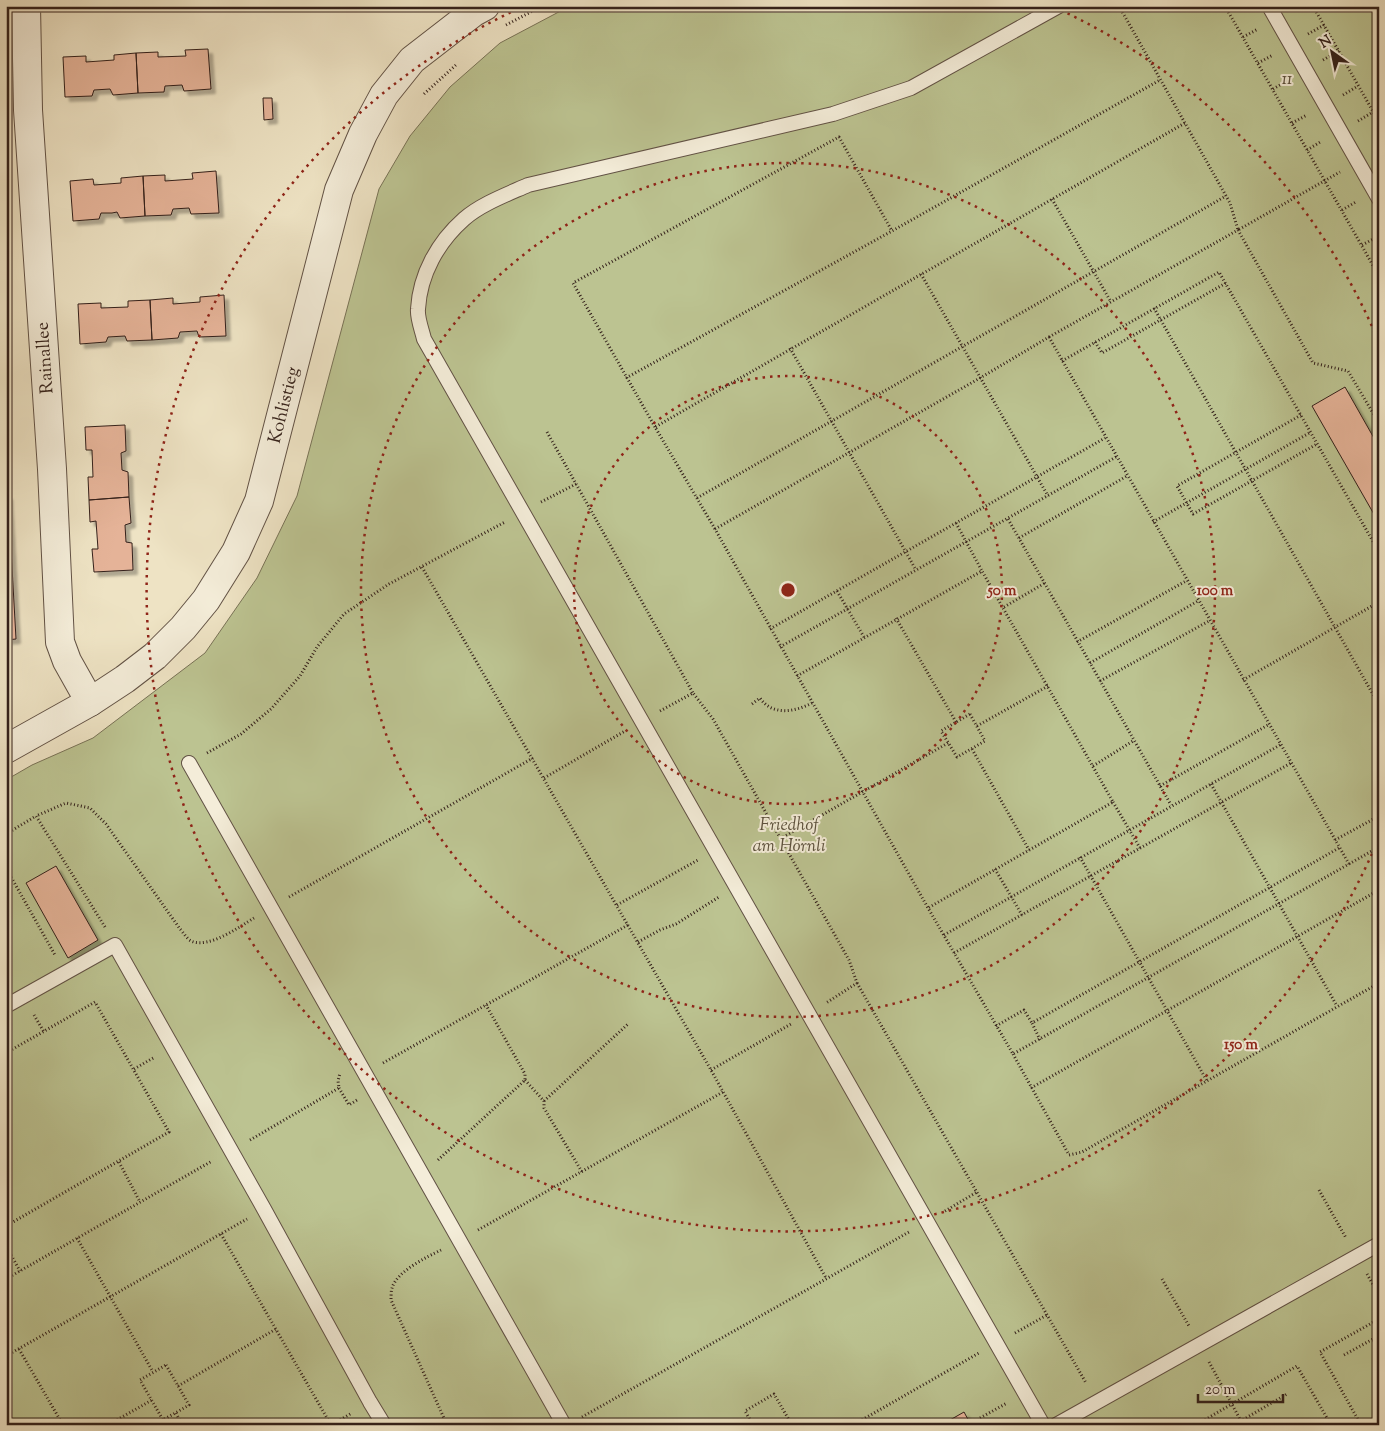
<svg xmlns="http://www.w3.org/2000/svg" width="1385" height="1431" viewBox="0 0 1385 1431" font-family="'Sorts Mill Goudy',serif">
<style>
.green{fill:#bcc391;stroke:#787256}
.building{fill:#e5b398;stroke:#34211b;filter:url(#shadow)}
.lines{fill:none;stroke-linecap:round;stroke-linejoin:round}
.service-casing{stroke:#625245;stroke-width:16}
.minor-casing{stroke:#625245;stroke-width:30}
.tertiary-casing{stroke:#625245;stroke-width:30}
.path{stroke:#34211b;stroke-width:3;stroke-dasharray:1 2.5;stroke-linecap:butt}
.service{stroke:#f4edd9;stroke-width:14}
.minor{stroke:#f4edd9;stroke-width:28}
.tertiary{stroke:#f4edd9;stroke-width:28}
.ring{fill:none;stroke:#8f2418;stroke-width:2.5;stroke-dasharray:2.5 5}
.labels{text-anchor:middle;stroke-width:4;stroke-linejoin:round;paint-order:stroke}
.park-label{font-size:18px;font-style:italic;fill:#5d523e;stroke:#f4edd9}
.street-label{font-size:18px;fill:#34211b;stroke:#f4edd9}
.centre{fill:#8f2418;stroke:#f4edd9;stroke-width:2.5}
.ring-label{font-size:15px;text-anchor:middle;font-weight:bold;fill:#8f2418;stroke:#f4edd9;stroke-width:4;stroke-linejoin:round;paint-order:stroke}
</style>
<defs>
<filter id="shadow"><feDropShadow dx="4.5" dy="4.5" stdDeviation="1" flood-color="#0004"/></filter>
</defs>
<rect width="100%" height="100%" fill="#eee3c4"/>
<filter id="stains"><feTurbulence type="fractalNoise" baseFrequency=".004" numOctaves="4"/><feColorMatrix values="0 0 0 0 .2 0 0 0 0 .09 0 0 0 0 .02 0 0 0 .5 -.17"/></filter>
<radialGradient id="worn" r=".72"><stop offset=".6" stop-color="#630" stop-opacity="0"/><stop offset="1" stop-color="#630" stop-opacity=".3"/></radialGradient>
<path class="green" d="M570,6h809v1419h-1373v-645l26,-15 61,-27 112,-85 52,-75 40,-82 82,-307 31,-53 40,-49 50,-44z"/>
<path class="building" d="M208,49l3,40 -27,2 -2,-6 -17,1 -1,6 -26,1 -2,-40 22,-1v5l28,-1 -1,-6z
M136,53l2,40 -25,2 -3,-6 -16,1 -2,6 -27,1 -2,-40 23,-1v6l28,-2v-5z
M263,98h9l1,21 -9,1z
M216,171l3,42 -28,1 -2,-6 -16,1 -2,6 -26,1 -2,-40 22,-1v6l28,-2 -1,-6z
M143,176l2,40 -25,2 -3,-6 -5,1h-11l-2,6 -26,2 -3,-40 23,-2 1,6 27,-2v-5z
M224,295l2,41 -27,1 -2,-6 -17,1 -2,6 -26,2 -2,-40 23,-2v6l27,-2v-5z
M150,300l2,40 -25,1 -2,-5 -17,1 -2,5 -26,2 -2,-40 23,-1v5l27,-1v-6z
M1345,387l34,60v76l-67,-117z
M125,425l1,26 -5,2 1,17 6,2 1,25 -40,3 -1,-23h5l-1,-27h-6l-1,-23z
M8,495l4,72 -6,1v-72z
M129,497l2,26 -6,2 1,17 6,1 1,27 -39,2 -2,-23h6l-2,-28 -6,1 -1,-22z
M12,567l4,72 -10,1v-72z
M56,866l42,74 -30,18 -42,-75z
M964,1412l7,13h-30l2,-1z"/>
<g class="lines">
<g class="service-casing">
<path id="service" d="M1269,6l110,193
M189,763l375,662
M6,1006l109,-61 149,264 106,193 14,23
M1043,1425l-619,-1086c-2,-9 -7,-21 -6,-30 2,-35 20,-67 46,-90 17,-15 44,-25 64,-34l305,-71 78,-26 148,-82
M1056,1425l323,-181"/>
</g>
<g class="minor-casing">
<path id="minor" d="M26,6l2,104 24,359 8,173 7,19 23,41"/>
</g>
<g class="tertiary-casing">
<path id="tertiary" d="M6,749l84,-47 35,-23 30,-23 28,-28 23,-28 30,-48 23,-51 80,-311 24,-56 21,-39 28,-35 62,-48 11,-6"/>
</g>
<path class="path" d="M1119,6l111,197 8,27 102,-58
M1225,6l154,270
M1313,6l66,116
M506,25l36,-19
M1308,34l16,-9
M1243,37l15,-8
M1323,60l16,-9
M1258,63l15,-8
M1273,89l14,-8
M424,94l33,-30
M1343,95l15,-9
M1358,121l15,-9
M1292,123l15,-8
M1307,150l15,-9
M1052,199l59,103
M1342,210l14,-8
M1362,245l17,-9
M921,274l127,222
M1154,308l225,397
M1049,337l300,527 -336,190 -85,-146 -213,-379 265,-151z
M1049,337l189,-107 75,133 35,8 31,52
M1095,342l7,11 124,-70
M790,348l126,222
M1062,361l157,-89 160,280
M626,378l266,-147 268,-151
M1301,415l-124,71 16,28 124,-70
M655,427l-82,-144 266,-146 53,94
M547,432l146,261
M697,498l529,-302
M541,502l35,-18
M1008,519l163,286
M1153,522l158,-90
M956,523l26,48
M715,529l-60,-102 530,-304
M1019,538l108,-62
M422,567l289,503 115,208
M837,591l27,46
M1004,607l41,-24
M896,618l60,104
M770,629l335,-191
M1077,642l109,-61
M780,647l336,-190
M1090,663l108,-62
M797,676l185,-105 131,231 -185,106
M1243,680l136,-78
M1100,681l109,-60
M752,704l8,-6c12,18 35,14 52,5
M660,711l33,-18 20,26 136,241 8,23 -31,20
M970,714l15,27 -28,16 -16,-26z
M977,726l71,-40
M972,749l57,101
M207,753l34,-19 30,-25 29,-33 17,-29 27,-33 45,-30 116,-62
M1093,766l40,-25
M544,778l81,-47
M1211,784l126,222
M1160,786l108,-61
M1113,802l27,46
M6,834l30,-18
M780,839l168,-96
M1335,840l44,-24
M1080,857l127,224
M1349,864l30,-17
M6,868l49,87
M995,869l27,46
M289,897l244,-139
M617,905l81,-45
M105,927l-69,-111 30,-13 24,5 16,16 74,105c3,3 7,10 11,12 18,8 48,-14 63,-23
M944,935l336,-190
M638,942l22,-12 16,-6 43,-27
M954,953l337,-190
M857,983l229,400
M34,1015l10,17
M996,1026l28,-16 8,13
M1040,1040l-8,-17 307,-175
M6,1053l89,-51 74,130 -163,94
M1013,1054l56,101 13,-3 297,-169
M383,1063l245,-138
M134,1069l21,-12
M711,1070l80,-46
M525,1080l19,21v7l38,64
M339,1088l10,17 8,-5
M1031,1088l348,-198
M544,1101l84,-77
M250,1140l89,-52 -1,-7 2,-8
M438,1160l87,-80v-6l-39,-69
M119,1162l21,40
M1319,1190l27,48
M945,1211l32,-19
M478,1230l245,-138
M221,1234l110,191 21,-12
M77,1238l76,134
M6,1246l14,25
M441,1250c-14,7 -44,21 -49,38 -1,3 -1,8 -1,12l56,125
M1367,1274l12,21
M6,1279l206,-118
M1162,1279l27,47
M1015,1333l32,-18
M19,1349l44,76
M1344,1355l29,-16 2,5 4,-2
M6,1356l241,-137
M1209,1362l32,59
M166,1365l23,40 -26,15 -23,-40z
M178,1386l98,-57
M176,1413l6,12
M582,1417l327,-185
M980,1418l27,-15
M108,1425l44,-25
M753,1425l-8,-14 29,-17 18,31
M853,1425l126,-72
M1196,1425l101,-59 34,59
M1234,1425l53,-31
M1361,1425l-41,-73 59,-33"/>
<use href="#service" class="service"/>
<use href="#minor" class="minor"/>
<use href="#tertiary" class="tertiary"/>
</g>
<g class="ring">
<circle cx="788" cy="590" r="214"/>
<circle cx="788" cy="590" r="427"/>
<path d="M1378 840A641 641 0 1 1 522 7M1054 7A641 641 0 0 1 1378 340"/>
</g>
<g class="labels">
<g class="park-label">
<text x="1287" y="84">11</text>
<text x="789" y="830">Friedhof<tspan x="789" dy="21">am Hörnli</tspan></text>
</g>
<g class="street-label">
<text transform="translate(44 358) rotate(-94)" y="6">Rainallee</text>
<text transform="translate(283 405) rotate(-76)" y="6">Kohlistieg</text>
</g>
</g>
<circle cx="788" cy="590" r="8" class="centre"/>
<g class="ring-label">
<text x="1002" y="595">50 m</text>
<text x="1215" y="595">100 m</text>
<text x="1241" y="1049">150 m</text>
</g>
<rect width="1385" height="1431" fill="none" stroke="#eee3c4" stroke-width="25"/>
<rect x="8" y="8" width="1370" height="1416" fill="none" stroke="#34211b" stroke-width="2.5"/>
<rect x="12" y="12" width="1360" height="1406" fill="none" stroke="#34211b"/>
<g transform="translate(1332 52) rotate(327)" stroke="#f4edd9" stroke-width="4" paint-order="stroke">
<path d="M0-4L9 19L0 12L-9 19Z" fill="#34211b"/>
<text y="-8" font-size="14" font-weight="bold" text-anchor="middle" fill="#34211b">N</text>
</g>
<path d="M1198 1394v8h85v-8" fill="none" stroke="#34211b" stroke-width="2.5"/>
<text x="1205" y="1394" font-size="15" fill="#34211b" stroke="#f4edd9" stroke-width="4" paint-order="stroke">20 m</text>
<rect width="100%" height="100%" filter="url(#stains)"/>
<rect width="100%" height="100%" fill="url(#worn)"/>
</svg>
